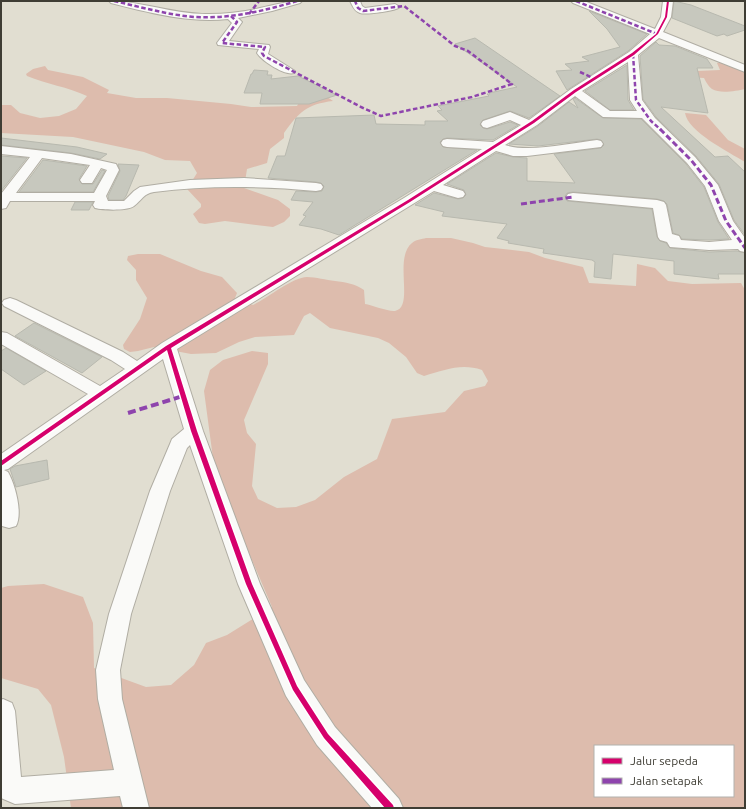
<svg xmlns="http://www.w3.org/2000/svg" width="746" height="809" viewBox="0 0 746 809" font-family="Ubuntu,sans-serif">
<style>
.green{fill:#ddbcad;fill-rule:evenodd}
.building{fill:#c7c8be;stroke:#b8b9af}
.lines{fill:none;stroke-linecap:round;stroke-linejoin:round}
.minor-casing{stroke:#b0ada3;stroke-width:2}
.minor{fill:#fafaf8;fill-rule:evenodd}
.quiet-far2{stroke:#8e44ad;stroke-width:2.5;stroke-dasharray:4.5 2.5;stroke-linecap:butt}
.quiet-far1{stroke:#8e44ad;stroke-width:3;stroke-dasharray:6 3;stroke-linecap:butt}
.quiet{stroke:#8e44ad;stroke-width:4;stroke-dasharray:8 4;stroke-linecap:butt}
.cycleway-casing{stroke:#fff;stroke-width:3}
.cycleway{fill:#d6006c;fill-rule:evenodd}
</style>
<rect width="100%" height="100%" fill="#e1ded1"/>
<path class="green" d="M722,62l23,9v18c-9,2 -25,5 -33,0 -3,-2 -6,-7 -8,-11l-18,-1 11,-6 23,-1 -3,-7z
M45,66l3,4 35,7 26,13 -2,3 29,5h31l64,6 20,3 46,-1 3,-5 20,-9 13,9c-26,3 -34,11 -49,32v5l-14,11 -3,14 -20,6 -3,19 34,12 12,9v7l-6,6 -11,5 -48,-6 -20,3 -6,-1 -6,-9 8,-7v-3l-14,-15 10,-16 -7,-12 -25,-1 -21,-8 -71,-15 -72,-4v-28h10l9,8 20,5 19,-2 17,-7 11,-13c-19,-9 -41,-12 -60,-20l-1,-2 7,-5z
M685,113l21,2 22,25 17,9v13c-16,-10 -57,-30 -60,-49z
M426,238h25l22,5 12,4 44,5 16,6 38,9 6,16 47,3 1,-22 18,4 13,13 24,3 49,-1 4,7v518h-674l-7,-51 -13,-52 -13,-16 -37,-11v-90l7,-2 36,-2 39,13 10,26 1,45 52,19 25,-2 23,-20 12,-22 21,-8 45,-28 -57,-134 -11,-82 6,-21 13,-10 29,-9 16,2v11l-24,56 3,13 9,11 -4,42 6,13 19,9 19,-1 19,-7 29,-23 33,-18 15,-40 53,-7 19,-21 21,-5 3,-5 -6,-11c-21,-7 -37,0 -58,6l-7,-3 -11,-16 -17,-14 -11,-5 -48,-10 -20,-15 -6,3 -10,19 -39,2 -16,5 -23,11 -25,1 -37,-7 -16,4 -8,1 -6,-3 -1,-4 17,-26 7,-21 -11,-18v-10l-9,-10 1,-4 10,-2h22l41,17 21,6 15,16 -2,5 18,7c13,-6 40,-28 54,-28 9,0 19,3 28,4 10,1 21,3 29,9l1,14c7,1 24,8 30,7 20,-4 -2,-53 17,-68 3,-3 10,-4 14,-5zM595,746h138v50h-138z"/>
<path class="building" d="M674,1l17,4 54,21v4l-18,6 -3,-2 -7,2 -45,-18z
M589,11l58,23 -19,17 -61,39 -11,-19 16,-1 -7,-6 24,-3 -7,-4 38,-10 -13,-18z
M475,38l85,58 -31,22 -19,-7 -27,9 -3,5 3,3 4,1 23,-7 8,3 -25,15 -46,-2 -4,1 -3,3 3,5 34,3 -138,85 -18,-6 -22,-4 7,-9 -3,-1 10,-13 -22,-2 5,-9 20,1 6,-1 2,-5 -3,-3 -5,-1 -48,-4 9,-22h8l11,-38 78,-3 2,9 49,1v-4h23l-11,-10 5,-1 -4,-4 51,-10 -2,-2h3l-1,-1 28,-6 -62,-43z
M656,42l3,3 16,1 32,13 6,9h-16l11,45 -47,-6 54,50 13,-1 17,16v63l-11,-15 -15,-36 -23,-28 -40,-39 -13,-18 -3,-43z
M627,65l1,35 6,10h-24l-25,-19z
M254,70l14,1 -1,4h5l-1,4 27,-3 39,19 -28,9h-49l2,-11h-18l7,-19h1z
M575,98l28,20 38,1 45,45 18,23 14,35 11,17 -20,1 -27,-1 -3,-4 -6,-2 -6,-29 -3,-3 -7,-2 -84,-7 -6,1 -2,3 2,5 85,8 5,28 3,4 6,2 4,5 39,4 28,-1 8,2v21h-27l1,5 -45,-5v-13l-61,-7 -2,25 -17,-2 1,-15 -3,-2 -49,-7 1,-4 -36,-6 1,-2 -12,-3 10,-14 -65,-8 2,-4 -29,-7 19,-12 24,6 5,-1 3,-3 -2,-5 -17,-6 49,-31 17,4 14,1v23l48,2 -21,-29 47,-6 3,-3 -3,-5 -4,-1 -59,7 -29,-2 29,-18 31,-24 9,6 -5,-9z
M1,138l76,9 30,7 -7,5 -29,-6 -70,-8z
M1,156l26,2 -26,33z
M43,160l44,6 -8,13 3,5h11l9,-14 3,1 -12,21h-74z
M118,164l21,1 -13,31 -3,4h-14l-1,-4 12,-25z
M75,202h18l-4,8h-18z
M34,323l68,34 -20,16 -67,-37z
M6,348l40,23 -22,14 -23,-16v-18z
M47,460l2,19 -33,8 -6,-18 5,-3z"/>
<g class="lines">
<g class="minor-casing">
<path id="minor" d="M109,1c34,0 66,14 100,13 17,0 34,-2 51,-6 14,-3 27,-7 42,-7l-2,2 -28,8 -34,7 4,4 -13,19 40,4 1,2 -2,7 27,17 -1,2c-9,3 -32,-12 -37,-20l2,-4 -41,-4 -1,-2 15,-20 -4,-4c-40,4 -78,-6 -117,-16z
M350,1h10l2,5 3,2 30,-4 5,3c-4,4 -35,8 -40,6 -6,-2 -7,-7 -10,-12z
M571,1h13l71,28 6,-12 2,-16h10l-2,16 -8,15 82,33v7l-86,-34 -21,17 4,45 13,18 40,39 23,28 15,36 12,17v14l-5,-1 -2,-2 -29,1 -39,-3 -3,-5 -7,-2 -2,-3 -5,-29 -85,-8 -2,-3 2,-3 5,-1 84,7 7,2 2,3 6,29 7,2 2,4 28,2 23,-2 -13,-19 -14,-35 -18,-23 -45,-45 -39,-1 -28,-21 -38,29 -32,20c24,8 66,-2 92,-5l4,1 2,3 -2,3 -74,9h-14l-17,-5 -53,34 20,6 2,3 -2,3 -5,1 -24,-7 -257,158 26,82 57,153 44,96 31,47 64,72 4,9h-31l-55,-63 -31,-49 -48,-112 -48,-139 -3,3 -17,43 -39,123 -11,56 2,29 27,109h-26l-3,-12 -105,8 -14,-6v-98l2,-1 9,4 3,8 6,66 93,-7 -16,-71 -2,-29 13,-56 41,-123 20,-47 2,-5 12,-10 -21,-70 -155,110 -4,1 4,2c7,12 15,41 8,54l-7,2 -7,-2 -1,-72 87,-60 -87,-50v-12l6,1 93,53 25,-17 -14,-9 -107,-54 -2,-3 2,-3 6,-2 6,2 107,52 14,9 25,-18 242,-145 78,-49 -35,-2 -4,-1 -2,-3 2,-3 4,-1 46,3 28,-17 -11,-5 -23,8 -4,-1 -2,-3 2,-3 27,-9 19,8 42,-31 58,-37 21,-18 -77,-31zM628,62l2,38 7,11h-27l-28,-20z
M1,146l70,8 45,10 3,6 -13,26 2,5h16l10,-10 6,-4 50,-7 54,-2 72,5 5,1 2,3 -2,3 -5,1c-54,-5 -108,-6 -162,1 -10,1 -13,9 -20,14 -6,5 -31,4 -39,2l-2,-3 2,-4h-85l-4,7 -5,1v-15l29,-37 -29,-3zM42,158l48,7 -10,15 2,3h10l9,-15 6,2 -13,23h-78z"/>
</g>
<use href="#minor" class="minor"/>
<path class="quiet-far2" d="M114,1c27,6 54,14 81,16 35,2 69,-6 102,-16
M576,1l81,33
M249,14l10,-13
M231,16l6,6 -15,21 43,4 -3,6 2,3 97,51 20,9 91,-19 40,-13 -44,-33 -13,-5 -51,-40 -41,5 -5,-3 -3,-7
M633,54l3,46 15,21 10,9
M580,72l15,7"/>
<path class="quiet-far1" d="M660,129l31,31 20,25 15,36 19,27
M521,204l52,-7"/>
<path class="quiet" d="M128,413l55,-17"/>
<g class="cycleway-casing">
<path id="cycleway" d="M667,1h2l-2,16 -9,17 -24,21 -58,37 -42,31 -124,79 -239,146 26,83 55,153 45,102 31,48 65,71 1,3h-9l-61,-70 -31,-48 -47,-106 -55,-153 -24,-81 -166,116v-5l165,-115 242,-146 124,-79 42,-31 58,-37 24,-19 9,-17z"/>
</g>
<use href="#cycleway" class="cycleway"/>
</g>
<rect width="746" height="809" fill="none" stroke="#3f3d34" stroke-width="4"/>
<rect x="594" y="745" width="140" height="52" fill="#ffffff" stroke="#b2b1ae"/>
<rect x="602" y="758" width="20" height="6" fill="#d6006c" stroke="#b2b1ae"/>
<text x="630" y="765" font-size="12" fill="#3f3d34">Jalur sepeda</text>
<rect x="602" y="778" width="20" height="6" fill="#8e44ad" stroke="#b2b1ae"/>
<text x="630" y="785" font-size="12" fill="#3f3d34">Jalan setapak</text>
</svg>
